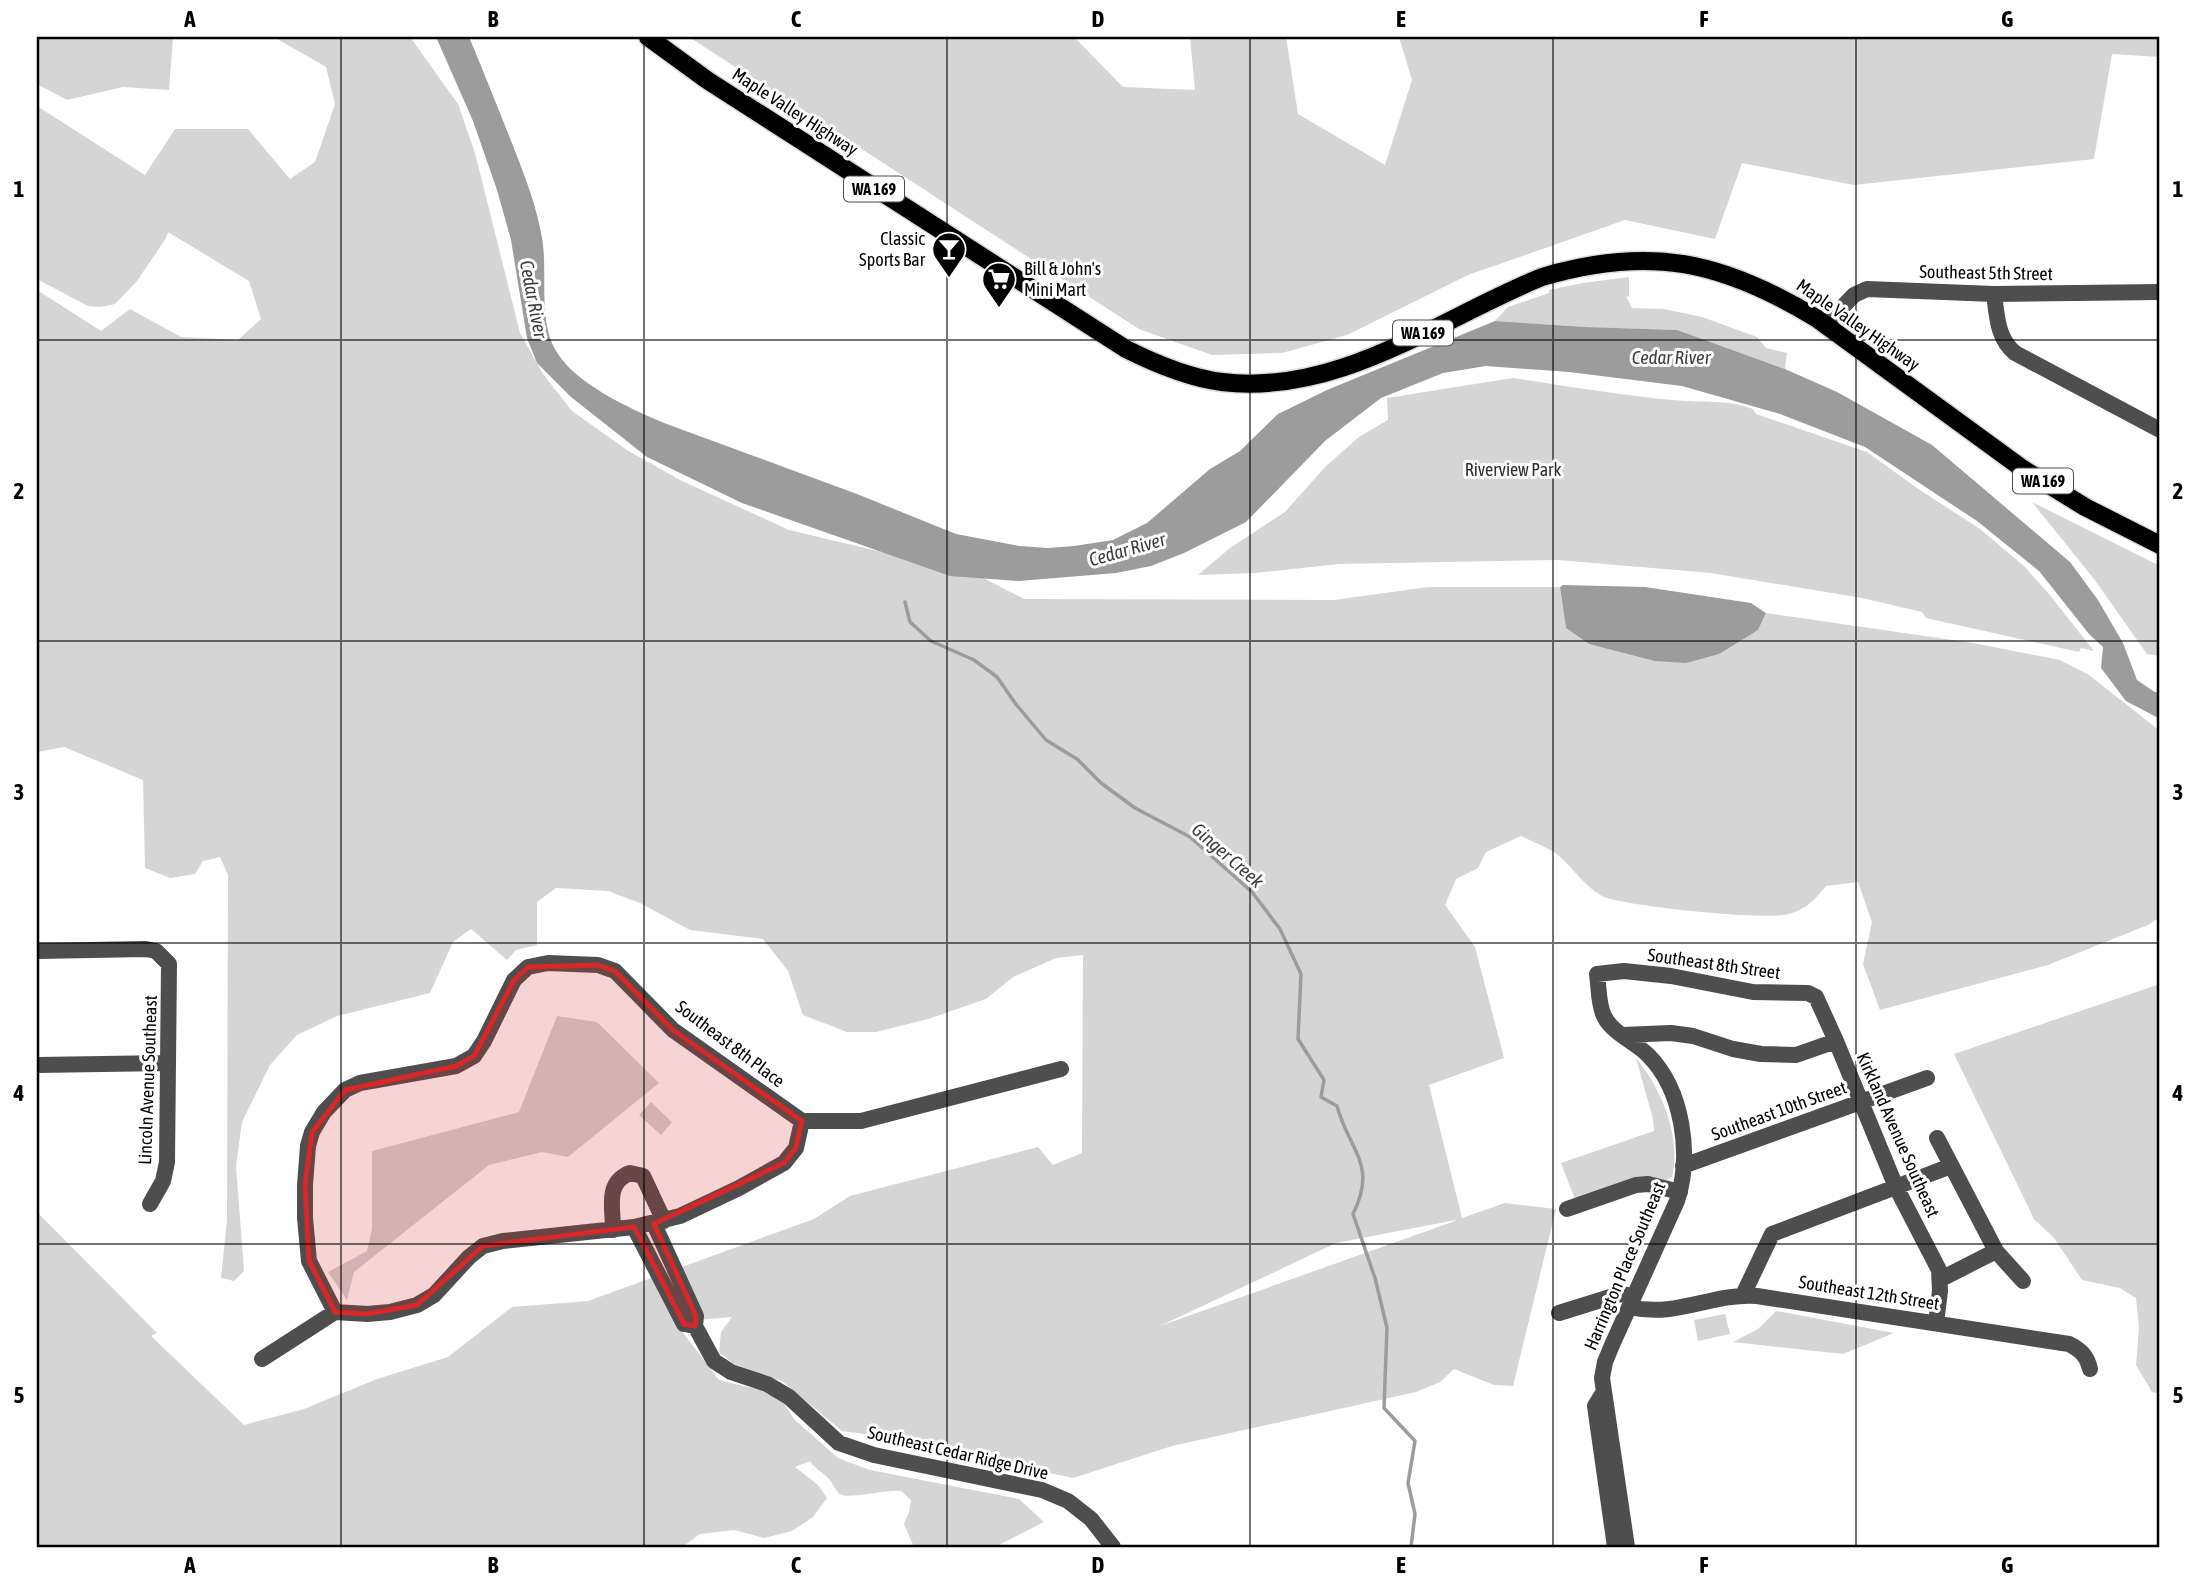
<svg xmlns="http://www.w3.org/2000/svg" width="2197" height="1584" viewBox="0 0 2197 1584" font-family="'Asap Condensed',sans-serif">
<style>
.green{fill:#d5d5d5;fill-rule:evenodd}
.water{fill:#9c9c9c}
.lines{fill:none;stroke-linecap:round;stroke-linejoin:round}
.stream{stroke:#9c9c9c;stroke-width:3.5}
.major-casing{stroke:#dbdbdb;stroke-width:21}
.minor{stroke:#4e4e4e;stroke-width:16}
.major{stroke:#000;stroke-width:18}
.marked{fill:#d62828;fill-opacity:0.2;stroke:#d62828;stroke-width:5;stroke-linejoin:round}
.grid{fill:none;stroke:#000;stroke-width:2;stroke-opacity:0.55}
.labels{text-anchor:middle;stroke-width:6;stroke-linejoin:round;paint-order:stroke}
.shield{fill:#fff;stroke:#4c4c4c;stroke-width:2}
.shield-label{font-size:16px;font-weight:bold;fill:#000}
.street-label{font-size:18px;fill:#000;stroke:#fff}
.poi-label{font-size:18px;fill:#000;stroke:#fff;text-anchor:end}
.park-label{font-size:18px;fill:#2c2c2c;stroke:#fff}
.water-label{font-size:19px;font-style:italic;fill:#3d3d3d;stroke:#fff}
.neatline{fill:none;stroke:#000;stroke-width:2.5}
.grid-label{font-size:23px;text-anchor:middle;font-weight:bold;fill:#000}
</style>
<rect width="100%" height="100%" fill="#fff"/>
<path class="green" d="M37,37h138l-2,1 -4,52 -46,-3 -56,13 -30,-16z
M274,37h136l48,67 17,49 45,180 23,41 29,37 55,39 53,30 109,50 80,19 97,20 58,30 310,1 94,-13h132l6,41 23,16 169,-14 8,-17 207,30 87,17 29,15 71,56v186l-12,8 -100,40 -168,45 -17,-46 9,-42 -14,-40 -32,4c-11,14 -20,23 -37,28 -20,7 -168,-8 -187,-18 -19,-11 -27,-26 -43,-40 -9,-8 -26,-14 -38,-20l-35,16 -8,16 -22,11 -11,26 30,42 29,111 -75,27 33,133 43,-15 51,6 -43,177 -19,-1 -40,-16 -14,13 -24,10 -244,54 -99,32 -105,-22 -67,-10 -21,-10 -38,-5 -60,-50 -48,-17 -15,-12 2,-20 11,-15 -57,5 44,58 41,10 23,12 11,17 44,39 32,12 149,29 25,23 -49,25h-81l-10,-23 5,-12 2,-12 -10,-9c-15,-2 -53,9 -61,3 -4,-3 -7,-10 -10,-14 -6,-7 -15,-11 -20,-19l-15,6 23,18 9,13 -14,19 -21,14 -28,7 -30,-8 -34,4 -18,13h-645v-335l120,121 -6,3 93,89 60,-16 73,-30 71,-22 64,-50 76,-6 226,-82 36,-23 188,-49 15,18 29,-12 1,-198 -27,3 -43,19 -27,22 -58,20 -52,13h-29l-44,-17 -15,-44 -25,-32 -73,-9 -50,-27 -32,-12 -52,-3 -19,14v43l-21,5 -9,10 -36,-31 -18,13 -23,51 -93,23 -40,19 -27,30 -28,57 -6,44 8,105 -10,10 -13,-3 6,-58 1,-345 -8,-18 -17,4 -8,13 -25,4 -25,-10 -2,-88 -79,-33 -27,5v-462l64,41 29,-22 51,28 57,3 23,-21 -12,-38 -81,-49 -2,6 -29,43 -22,23 -15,3 -12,-1 -51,-27v-173l108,69 30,-46h73l42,50 25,-17 20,-58 -9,-37zM1456,1220l-1,1 -295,105 176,-83z
M689,37h385l49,50 72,3 -5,-53h96l12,77 87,51 27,-85 -13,-43h761v20l-48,-3 -18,105 -240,26 -112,-22 -27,76 -90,-19 -157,55 -121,60 -65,18 -70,2 -73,-26z
M1629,277v20l-3,-1 6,12 32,1 38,8 55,20 9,11 21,5 -2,16 -109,-39 -90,-3 -91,-6 13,-14 41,-14v-3l34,-7z
M1513,378c53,8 107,17 160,22 28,3 53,-1 80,9l3,5 111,38 50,36 63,41 44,37 25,28 45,57 -13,-3 -2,4 -153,-34 -4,-6 -60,-14 -151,-25 -153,-13 -219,4 -84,9 -57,2 32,-27 55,-36 40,-45 34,-30 29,-17 -1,-22z
M2032,502l128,64v90l-13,-2 -53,-75z
M2160,984v410l-8,-2 -16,-27 3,-37 -3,-30 -16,-10 -38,-8 -28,-42 -20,-19 -80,-165z
M557,1016l40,6 62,61 -91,74 -26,-5 -53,13 -135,107 -7,28 -19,-28 39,-21 5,-22v-78l147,-39z
M1636,1058c25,30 46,79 36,119l-6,3 -9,-1 -79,21 -4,-3 -13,-34 93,-32 -1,-12z
M651,1102l21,20 -11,13 -22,-20z
M1776,1311l118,22 -51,21 -110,-12 25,-13z
M1725,1314l5,20 -32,7 -4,-21z"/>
<path class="water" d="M436,37h33c16,38 31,76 46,114 11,28 22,57 27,87 6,33 -4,81 13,111 18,34 74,59 109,74l193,71 99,40 63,12 29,2 26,-2 39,-6 34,-17 63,-54 30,-18 38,-37 49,-24 168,-69 91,6 91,3 108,39 52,23 95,53 138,117 28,38 25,43 14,37 16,11 7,3v25l-34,-18 -25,-33 2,-21 -14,-13 -50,-63 -62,-50 -112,-74 -85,-33 -98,-28 -113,-14 -83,-6 -43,7 -62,25 -56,43 -79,81 -62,31 -33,13 -35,7 -97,8 -69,-5 -208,-73 -95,-46 -76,-60 -34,-34 -10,-25 -16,-98 -14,-50 -24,-69z
M1563,585l82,2 106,16 15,10 -8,17 -39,24 -33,9 -31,-2 -66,-17 -23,-16 -6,-41z"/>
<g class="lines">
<path class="stream" d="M905,602l5,20 21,19 43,19 23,17 18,26 31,37 31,19 24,24 34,25 55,29 62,55 28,37 21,45 -3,65 26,41 -3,17 16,9c12,45 41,58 16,108l22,64 12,50 -3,80 31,33 -7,42 7,31 -4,33"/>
<g class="major-casing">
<path id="major" d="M648,37l59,43 419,269c30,15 63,29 96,33 117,14 217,-63 320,-105 107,-32 180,-16 274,41l207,151 62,38 75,38"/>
</g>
<path class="minor" d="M1994,294c3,22 3,44 21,59l145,77
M1825,325l29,-30 13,-6 127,5 166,-2
M37,951l109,-2 10,2 13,13 -2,198 -4,19 -13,23
M1622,1035l49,-2 22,3 40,13 28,5 35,1 40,-14
M37,1065l131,-2
M1937,1138l59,113 27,30
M1683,1166l244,-88
M1567,1209l69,-24 12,-1 32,8
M654,1224l42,92 -1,10 19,35 17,11 36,12 22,13 50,46 35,12 168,35 26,11 23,18 22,28
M634,1227l50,97 11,2
M613,1230c0,-23 -8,-47 17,-57l13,3 21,45
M1941,1279l55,-28
M1743,1295l29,-61 179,-68
M1629,1307c49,11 82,-14 128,-11l312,48c12,6 18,12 21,25
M335,1312l-26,-51 -4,-43v-33l3,-39 4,-14 12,-20 21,-22 15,-7 96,-17 18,-10 10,-15 30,-61 14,-13 20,-4 50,2 17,6 58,59 129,91h59l200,-52
M1559,1313l61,-19 14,2
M262,1359l73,-47 32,2 23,-2 27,-7 17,-10 35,-38 14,-11 20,-5 131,-14 46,-11 59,-28 45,-25 12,-15 6,-27
M1603,1393l-8,13 20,141
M1627,1547l-25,-169 3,-16 7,-17 65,-144c15,-46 6,-111 -29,-146 -13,-13 -36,-22 -44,-39 -6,-12 -5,-29 -7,-42l27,-3 47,5 82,16 55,1 8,4 20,44 60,146 43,83 1,21 -4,32"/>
<use href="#major" class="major"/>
</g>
<path class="marked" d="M598,965l17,6 58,59 129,91 -6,27 -12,15 -130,61 42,92 -1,10 -11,-2 -50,-97 -151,19 -66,59 -50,9 -32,-2 -26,-51 -4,-76 7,-53 33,-42 111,-24 18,-10 40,-76 14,-13z"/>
<path class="grid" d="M341,37v1510M644,37v1510M947,37v1510M1250,37v1510M1553,37v1510M1856,37v1510M37,340h2123M37,641h2123M37,943h2123M37,1244h2123"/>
<defs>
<g id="bar-pin" transform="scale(1.75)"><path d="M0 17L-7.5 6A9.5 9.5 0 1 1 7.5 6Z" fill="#000" stroke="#fff"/><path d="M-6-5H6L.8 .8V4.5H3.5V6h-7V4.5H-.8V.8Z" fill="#fff"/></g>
<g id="supermarket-pin" transform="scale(1.75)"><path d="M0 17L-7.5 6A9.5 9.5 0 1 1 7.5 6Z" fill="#000" stroke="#fff"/><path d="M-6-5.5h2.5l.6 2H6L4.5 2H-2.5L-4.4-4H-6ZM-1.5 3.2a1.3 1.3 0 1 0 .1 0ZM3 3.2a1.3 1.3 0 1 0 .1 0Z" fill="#fff"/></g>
</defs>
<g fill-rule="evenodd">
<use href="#bar-pin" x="949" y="249"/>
<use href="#supermarket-pin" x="999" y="279"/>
</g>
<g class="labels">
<g class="shield">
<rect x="844" y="176.5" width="60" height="25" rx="5"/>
<rect x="1393" y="320.5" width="60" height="25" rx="5"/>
<rect x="2013" y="468.5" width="60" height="25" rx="5"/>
</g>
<g class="shield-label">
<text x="874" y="195">WA 169</text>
<text x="1423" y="339">WA 169</text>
<text x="2043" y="487">WA 169</text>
</g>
<g class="street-label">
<text transform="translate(795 112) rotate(33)" y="6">Maple Valley Highway</text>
<text transform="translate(1986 273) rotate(1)" y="6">Southeast 5th Street</text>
<text transform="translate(1858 325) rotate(35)" y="6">Maple Valley Highway</text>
<text transform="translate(1714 964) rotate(8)" y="6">Southeast 8th Street</text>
<text transform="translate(730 1044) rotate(37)" y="6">Southeast 8th Place</text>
<text transform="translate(148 1080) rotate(-88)" y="6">Lincoln Avenue Southeast</text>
<text transform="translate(1779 1111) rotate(-20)" y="6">Southeast 10th Street</text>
<text transform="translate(1898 1135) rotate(66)" y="6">Kirkland Avenue Southeast</text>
<text transform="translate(1625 1266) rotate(-67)" y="6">Harrington Place Southeast</text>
<text transform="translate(1869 1293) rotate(9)" y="6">Southeast 12th Street</text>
<text transform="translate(958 1453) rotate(13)" y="6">Southeast Cedar Ridge Drive</text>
</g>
<g class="poi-label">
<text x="925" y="245">Classic<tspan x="925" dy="21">Sports Bar</tspan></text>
<text x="1024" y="275" text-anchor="start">Bill &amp; John's<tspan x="1024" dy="21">Mini Mart</tspan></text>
</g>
<g class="park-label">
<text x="1513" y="476">Riverview Park</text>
</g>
<g class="water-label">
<text transform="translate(534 299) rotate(79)" y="7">Cedar River</text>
<text x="1671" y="364">Cedar River</text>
<text transform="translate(1127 549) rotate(-16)" y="7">Cedar River</text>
<text transform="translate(1228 855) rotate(41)" y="7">Ginger Creek</text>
</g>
</g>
<rect width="2197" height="1584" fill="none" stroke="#ffffff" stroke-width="77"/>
<rect x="38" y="38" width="2120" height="1508" class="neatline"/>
<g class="grid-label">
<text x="190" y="27">A</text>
<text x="493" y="27">B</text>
<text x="796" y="27">C</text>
<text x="1098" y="27">D</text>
<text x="1401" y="27">E</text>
<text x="1704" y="27">F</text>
<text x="2007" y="27">G</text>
<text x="19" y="197">1</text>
<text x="2178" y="197">1</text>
<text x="19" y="499">2</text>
<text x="2178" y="499">2</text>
<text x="19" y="800">3</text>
<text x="2178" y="800">3</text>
<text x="19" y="1101">4</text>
<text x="2178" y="1101">4</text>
<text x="19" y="1403">5</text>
<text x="2178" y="1403">5</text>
<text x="190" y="1573">A</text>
<text x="493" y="1573">B</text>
<text x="796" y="1573">C</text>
<text x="1098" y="1573">D</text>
<text x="1401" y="1573">E</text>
<text x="1704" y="1573">F</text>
<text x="2007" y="1573">G</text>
</g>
</svg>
